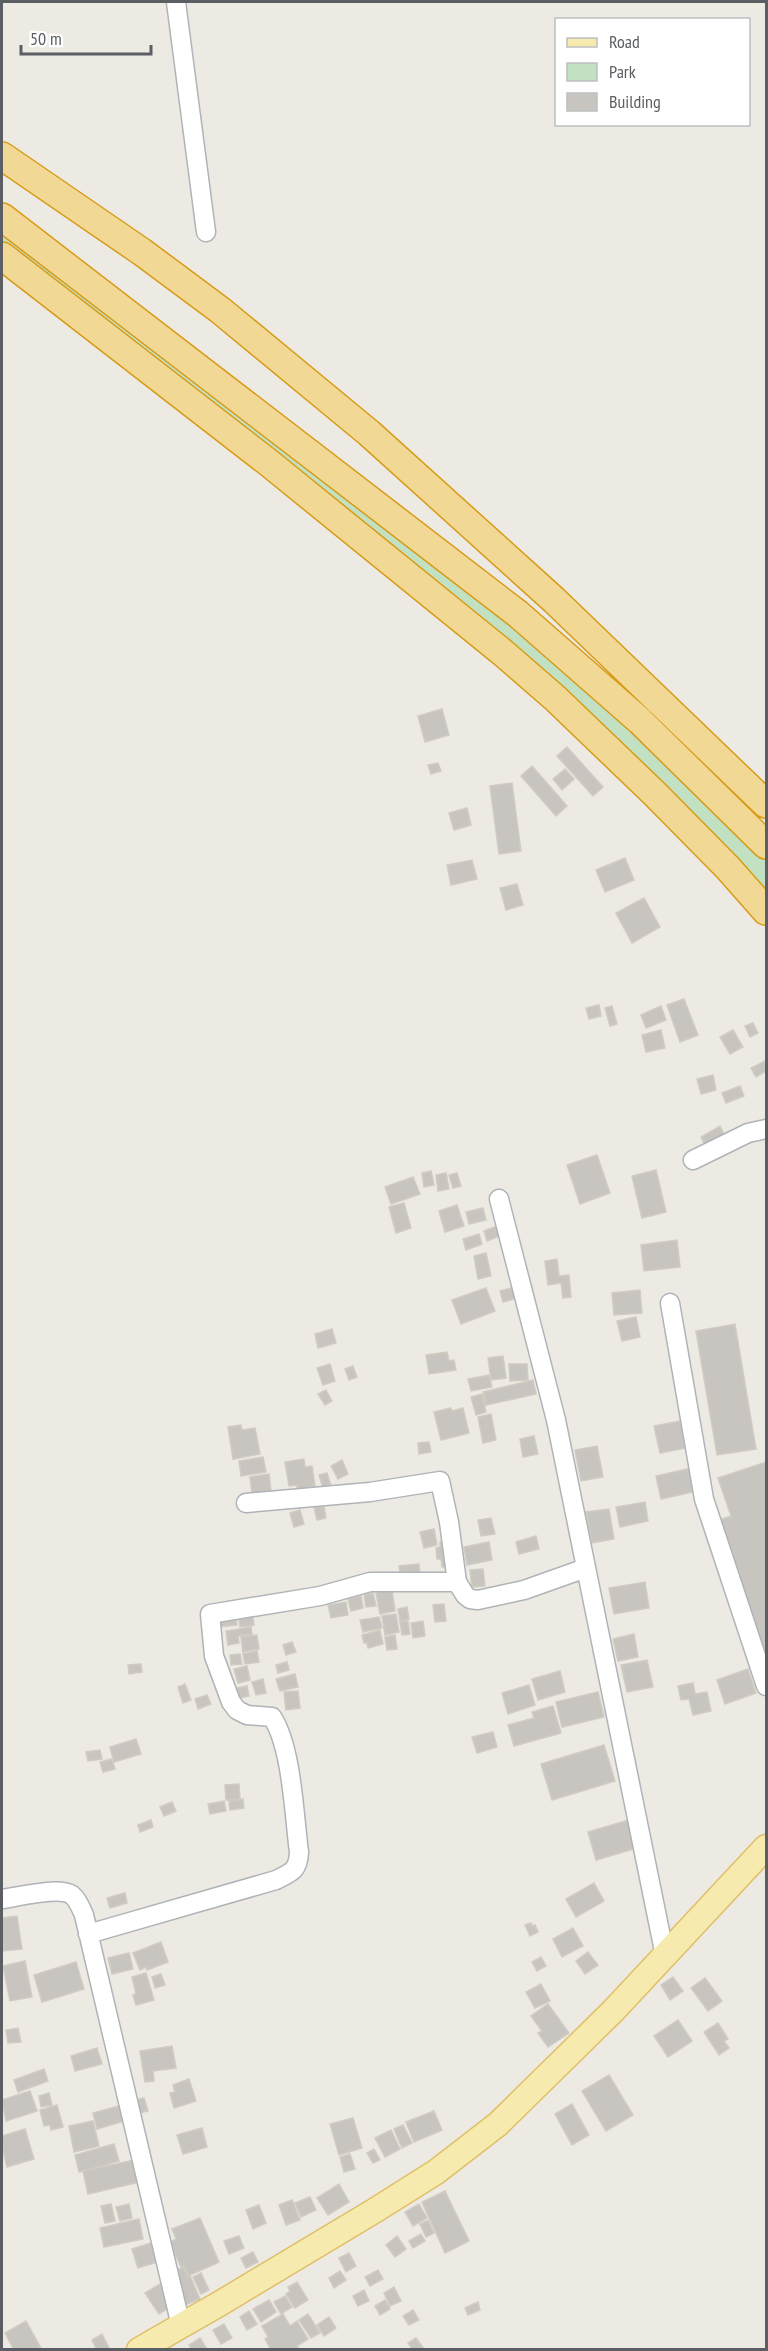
<svg xmlns="http://www.w3.org/2000/svg" width="768" height="2351" viewBox="0 0 768 2351" font-family="'PT Sans Narrow',sans-serif">
<style>
.green{fill:#c2e1c2}
.building{fill:#c8c5c0;stroke:#d0ccc2;stroke-width:1.5}
.lines{fill:none;stroke-linecap:round;stroke-linejoin:round}
.minor-casing{stroke:#b0b3b7;stroke-width:21}
.major-casing{stroke:#e1bf67;stroke-width:27}
.highway-casing{stroke:#d79b18;stroke-width:30}
.minor{stroke:#fff;stroke-width:18}
.major{stroke:#f6eaae;stroke-width:24}
.highway{stroke:#f1d995;stroke-width:27}
</style>
<rect width="100%" height="100%" fill="#eceae3"/>
<path class="green" d="M2,226l498,384 170,152 96,96v37l-110,-117 -163,-151 -491,-382z"/>
<path class="building" d="M442,709l7,26 -24,7 -7,-26z
M567,747l36,40 -10,9 -36,-40z
M438,763l3,8 -10,3 -3,-9z
M532,766l35,40 -11,10 -35,-40z
M565,769l9,10 -12,11 -9,-11z
M512,783l9,68 -22,3 -9,-68z
M467,808l4,17 -17,5 -5,-17z
M625,858l9,22 -29,12 -9,-22z
M472,860l5,19 -26,6 -4,-20z
M517,884l6,21 -17,5 -6,-22z
M644,898l16,29 -28,16 -16,-30z
M684,999l14,36 -18,7 -13,-37z
M599,1005l2,11 -12,3 -3,-11z
M612,1006l5,18 -7,2 -5,-18z
M661,1006l5,14 -20,8 -5,-13z
M753,1023l5,10 -8,4 -5,-11z
M661,1030l4,18 -19,4 -4,-17z
M733,1030l10,17 -13,7 -10,-17z
M765,1061l1,10 -10,6 -5,-9z
M713,1075l3,15 -15,4 -4,-15z
M740,1086l4,10 -18,7 -4,-10z
M720,1126l5,10 -19,11 -5,-10z
M597,1155l13,38 -30,11 -13,-39z
M656,1170l10,42 -24,6 -10,-42z
M431,1171l3,14 -10,2 -2,-14z
M446,1173l3,16 -11,2 -2,-16z
M457,1173l4,13 -8,2 -4,-13z
M413,1177l7,17 -29,10 -6,-17z
M404,1203l7,25 -15,5 -7,-26z
M457,1205l7,21 -19,6 -6,-21z
M483,1208l3,12 -17,4 -3,-12z
M498,1226l4,9 -15,6 -3,-10z
M479,1234l3,10 -16,6 -3,-11z
M677,1240l3,27 -36,4 -3,-26z
M486,1253l5,23 -13,3 -4,-23z
M557,1259l2,17 10,-1 2,22 -8,1 -2,-15 -13,2 -3,-24z
M515,1287l3,11 -15,4 -3,-11z
M486,1288l9,23 -34,13 -9,-24z
M640,1290l2,23 -28,2 -2,-22z
M636,1317l4,20 -18,4 -5,-20z
M735,1324l21,125 -39,6 -21,-124z
M332,1329l4,14 -18,5 -3,-14z
M447,1352l2,9 5,-1 2,10 -27,4 -3,-19z
M503,1356l3,22 -15,2 -3,-22z
M330,1364l5,17 -12,4 -6,-17z
M509,1364h18l1,16 -18,1z
M353,1366l4,11 -8,3 -4,-11z
M489,1375l3,12 -21,4 -3,-12z
M533,1380l3,14 -50,11 -3,-13z
M326,1390l6,11 -7,4 -7,-11z
M482,1394l4,18 -10,3 -5,-18z
M451,1408l1,3 11,-3 6,25 -28,7 -7,-28z
M491,1414l5,26 -13,3 -5,-26z
M685,1420l6,27 -31,6 -6,-27z
M241,1425l1,5 13,-2 5,26 -27,5 -5,-32z
M534,1436l4,18 -15,3 -3,-18z
M429,1442l2,10 -12,2 -1,-11z
M597,1446l6,31 -22,4 -6,-31z
M263,1457l3,15 -25,4 -2,-15z
M304,1459l1,8 7,-1 3,20 -18,3v-4l-8,1 -4,-24z
M342,1460l6,14 -10,5 -7,-13z
M766,1462v200l-46,-142 11,-4 -13,-38z
M692,1468l5,23 -36,8 -5,-23z
M327,1473l5,16 -8,2 -5,-16z
M269,1474l2,17 -19,3 -2,-17z
M645,1502l3,19 -28,6 -4,-20z
M324,1506l2,12 -9,2 -3,-13z
M609,1509l5,30 -22,4 -6,-31z
M300,1510l4,14 -10,3 -4,-14z
M491,1518l4,16 -14,2 -3,-16z
M434,1529l3,16 -13,3 -4,-16z
M536,1536l3,13 -20,5 -3,-12z
M447,1541l3,25 -8,1 -1,-8h-4l-1,-11 4,-1v-5z
M489,1542l3,18 -25,5 -3,-18z
M419,1564l1,11 -19,3 -2,-12z
M483,1569l2,17 -13,1 -2,-17z
M645,1582l4,26 -35,6 -5,-26z
M392,1590l3,21 -15,3 -4,-21z
M373,1593l3,13 -10,1 -2,-12z
M361,1596l2,12 -12,3 -3,-12z
M346,1602l2,13 -17,3 -3,-13z
M444,1604l2,17 -11,1 -2,-17z
M407,1607l2,12 -9,2 -2,-12z
M252,1611l2,14 -14,2 -2,-14z
M236,1613l1,12 -19,2 -2,-12z
M396,1614l3,18 -14,3 -3,-19z
M379,1617l3,11 -19,4 -3,-12z
M408,1621l2,13 -8,1 -2,-13z
M423,1621l2,15 -12,2 -2,-15z
M251,1627l1,7 -14,2 1,7 -11,2 -2,-14z
M380,1630l3,14 -15,4 -1,-5h-3l-2,-8z
M634,1634l4,23 -20,4 -5,-22z
M257,1635l2,14 -16,3 -2,-15z
M395,1635l2,14 -10,1 -2,-13z
M292,1642l4,10 -10,3 -3,-10z
M257,1651l2,11 -14,2 -2,-10z
M240,1654l2,10 -11,1 -1,-10z
M647,1660l6,27 -26,5 -6,-27z
M287,1662l2,8 -11,3 -2,-8z
M141,1664l1,8 -13,2 -1,-9z
M247,1666l3,14 -12,3 -4,-14z
M748,1669l8,24 -31,11 -8,-24z
M560,1671l5,21 -27,8 -6,-21z
M295,1674l3,13 -18,4 -4,-12z
M263,1679l3,14 -10,2 -4,-13z
M693,1683l2,11 12,-2 4,19 -18,4 -4,-16 -8,1 -3,-14z
M185,1684l6,16 -8,3 -5,-16z
M529,1685l6,20 -27,9 -6,-21z
M247,1686l2,10 -10,2 -2,-10z
M298,1691l2,17 -14,2 -2,-18z
M598,1692l6,25 -42,10 -6,-25z
M207,1695l4,9 -13,5 -3,-10z
M553,1706l8,27 -47,13 -6,-21 26,-7 -2,-6z
M493,1732l4,15 -20,6 -5,-16z
M136,1739l5,15 -27,8 -4,-15z
M604,1745l11,36 -63,19 -11,-36z
M100,1750l2,9 -14,2 -2,-9z
M112,1759l3,10 -12,3 -3,-10z
M239,1784l1,15 -14,1 -1,-15z
M243,1799l1,9 -14,2 -1,-9z
M224,1801l2,10 -16,3 -2,-10z
M172,1802l4,9 -12,5 -4,-9z
M151,1820l2,7 -13,5 -2,-7z
M629,1820l8,28 -41,12 -8,-28z
M594,1883l10,18 -28,16 -10,-18z
M125,1893l2,10 -17,5 -3,-10z
M17,1916l5,33 -20,2v-33z
M531,1923l1,3 3,-1 3,7 -8,4 -5,-11z
M573,1928l10,18 -21,11 -9,-18z
M161,1942l7,20 -21,8 -1,-3 -6,3 -7,-17z
M588,1952l10,13 -13,9 -9,-13z
M129,1953l4,16 -21,5 -4,-16z
M541,1957l5,9 -9,5 -5,-9z
M25,1961l7,36 -22,4 -7,-35z
M76,1962l8,27 -42,13 -8,-27z
M146,1973l8,27 -18,5 -3,-10 3,-1 -4,-17z
M161,1974l4,11 -10,3 -3,-11z
M673,1977l10,14 -13,9 -9,-15z
M705,1978l17,23 -14,10 -17,-23z
M541,1984l9,17 -15,7 -9,-16z
M548,2004l21,29 -21,14 -10,-14 4,-2 -11,-15z
M678,2020l14,21 -24,16 -14,-21z
M718,2023l10,16 -4,2 5,7 -10,7 -15,-23z
M18,2028l3,14 -13,1 -2,-13z
M172,2046l4,22 -23,3 1,10 -9,1 -5,-31z
M97,2048l5,16 -27,7 -4,-15z
M44,2069l4,12 -30,11 -4,-12z
M609,2075l24,40 -27,16 -24,-40z
M189,2079l7,22 -22,7 -4,-15 5,-1 -2,-7z
M30,2091l7,20 -31,10 -4,-21z
M49,2093l3,12 -11,2 -2,-11z
M144,2098l4,13 -9,2 -4,-13z
M572,2104l17,31 -17,10 -17,-31z
M57,2105l6,22 -12,3 -1,-5 -6,1 -4,-16z
M119,2106l5,15 -27,8 -4,-16z
M434,2111l8,19 -28,12 -8,-20z
M353,2118l9,30 -23,7 -9,-31z
M93,2121l6,25 -25,6 -5,-26z
M403,2125l9,18 -10,5 -8,-19z
M202,2128l5,19 -24,7 -6,-19z
M25,2129l9,30 -27,8 -5,-20v-11z
M391,2130l9,19 -15,8 -10,-19z
M114,2144l5,17 -40,11 -4,-17z
M374,2149l6,11 -7,3 -6,-10z
M350,2154l5,15 -11,3 -4,-15z
M135,2160l5,22 -52,12 -5,-23z
M339,2184l10,18 -21,13 -11,-17z
M445,2191l24,50 -24,12 -23,-51z
M310,2197l6,13 -15,7 -6,-14z
M292,2200l8,20 -14,5 -7,-20z
M111,2204l4,17 -10,2 -4,-17z
M129,2204l3,14 -12,3 -4,-14z
M419,2204l8,14 -14,8 -8,-14z
M259,2205l7,18 -13,6 -7,-19z
M200,2218l19,44 -31,14 -4,-10 -3,1 -11,-25 6,-3 -4,-10z
M139,2219l4,20 -39,8 -4,-19z
M428,2220l6,13 -8,4 -6,-13z
M421,2234l4,7 -12,7 -4,-7z
M239,2236l5,12 -15,6 -5,-13z
M397,2236l9,13 -11,8 -9,-12z
M151,2243l6,19 -19,6 -6,-19z
M253,2252l5,10 -12,6 -5,-10z
M349,2253l7,13 -10,6 -7,-14z
M184,2267l4,10 2,-1 10,23 -15,6 -13,-33z
M378,2270l5,9 -13,7 -5,-9z
M340,2271l6,9 -12,8 -5,-10z
M201,2273l8,17 -8,4 -8,-17z
M297,2282l11,18 -13,8 -9,-14 4,-3 -2,-4z
M160,2284l13,21 -14,9 -14,-21z
M394,2287l7,14 -11,5 -6,-13z
M364,2290l5,11 -11,5 -5,-10z
M285,2296l7,11 -11,7 -7,-12z
M269,2300l7,12 -15,10 -8,-13z
M385,2300l5,9 -10,6 -5,-9z
M478,2302l2,8 -12,5 -3,-7z
M413,2310l6,10 -10,5 -6,-9z
M249,2311l8,13 -10,6 -7,-13z
M283,2314l7,12 7,-5 11,18 -11,7 3,4h-29l-6,-11 3,-2 -6,-11z
M308,2314l12,19 -9,5 -12,-18z
M329,2317l7,11 -12,8 -7,-11z
M26,2321l16,29h-28l-9,-17z
M224,2324l8,14 -11,6 -8,-14z
M102,2334l8,16h-13l-5,-10z
M200,2338l7,11 -15,1 -3,-5z
M416,2338l8,11 -1,1h-10l-5,-7z"/>
<g class="lines">
<g class="minor-casing">
<path id="minor" d="M176,2l30,230
M693,1160l55,-27 18,-4
M499,1199l57,221 109,536
M670,1303l34,196 62,187
M246,1503l124,-11 70,-11 9,41 8,60 8,13 5,4 8,1 46,-10 62,-22
M2,1899c16,-2 57,-13 70,-4 6,5 9,13 12,20l97,411
M88,1934l188,-54c16,-8 22,-9 23,-28 -5,-37 -7,-105 -27,-135l-25,-2 -10,-5 -6,-8 -17,-46 -4,-42 110,-18 50,-14h87"/>
</g>
<g class="major-casing">
<path id="major" d="M139,2350l80,-46 155,-93 62,-39 62,-48 115,-113 153,-164"/>
</g>
<g class="highway-casing">
<path id="highway" d="M2,156l140,96 78,58 149,123 185,167 212,204
M2,217l516,397 122,107 126,124
M2,256l267,207 233,189 53,46 100,96 73,74 38,43"/>
</g>
<use href="#minor" class="minor"/>
<use href="#major" class="major"/>
<use href="#highway" class="highway"/>
</g>
<rect width="768" height="2351" fill="none" stroke="#5b5e62" stroke-width="6"/>
<rect x="555" y="18" width="195" height="108" fill="#ffffff" stroke="#bdbfc0" stroke-width="1.5"/>
<rect x="567" y="38" width="30" height="9" fill="#f6eaae" stroke="#bdbfc0" stroke-width="1.5"/>
<text x="609" y="48" font-size="18" fill="#5b5e62">Road</text>
<rect x="567" y="63" width="30" height="18" fill="#c2e1c2" stroke="#bdbfc0" stroke-width="1.5"/>
<text x="609" y="78" font-size="18" fill="#5b5e62">Park</text>
<rect x="567" y="93" width="30" height="18" fill="#c8c5c0" stroke="#bdbfc0" stroke-width="1.5"/>
<text x="609" y="108" font-size="18" fill="#5b5e62">Building</text>
<path d="M21 45v9h130v-9" fill="none" stroke="#5b5e62" stroke-width="3"/>
<text x="30" y="45" font-size="18" fill="#5b5e62" stroke="#ffffff" stroke-width="4.5" paint-order="stroke">50 m</text>
</svg>
